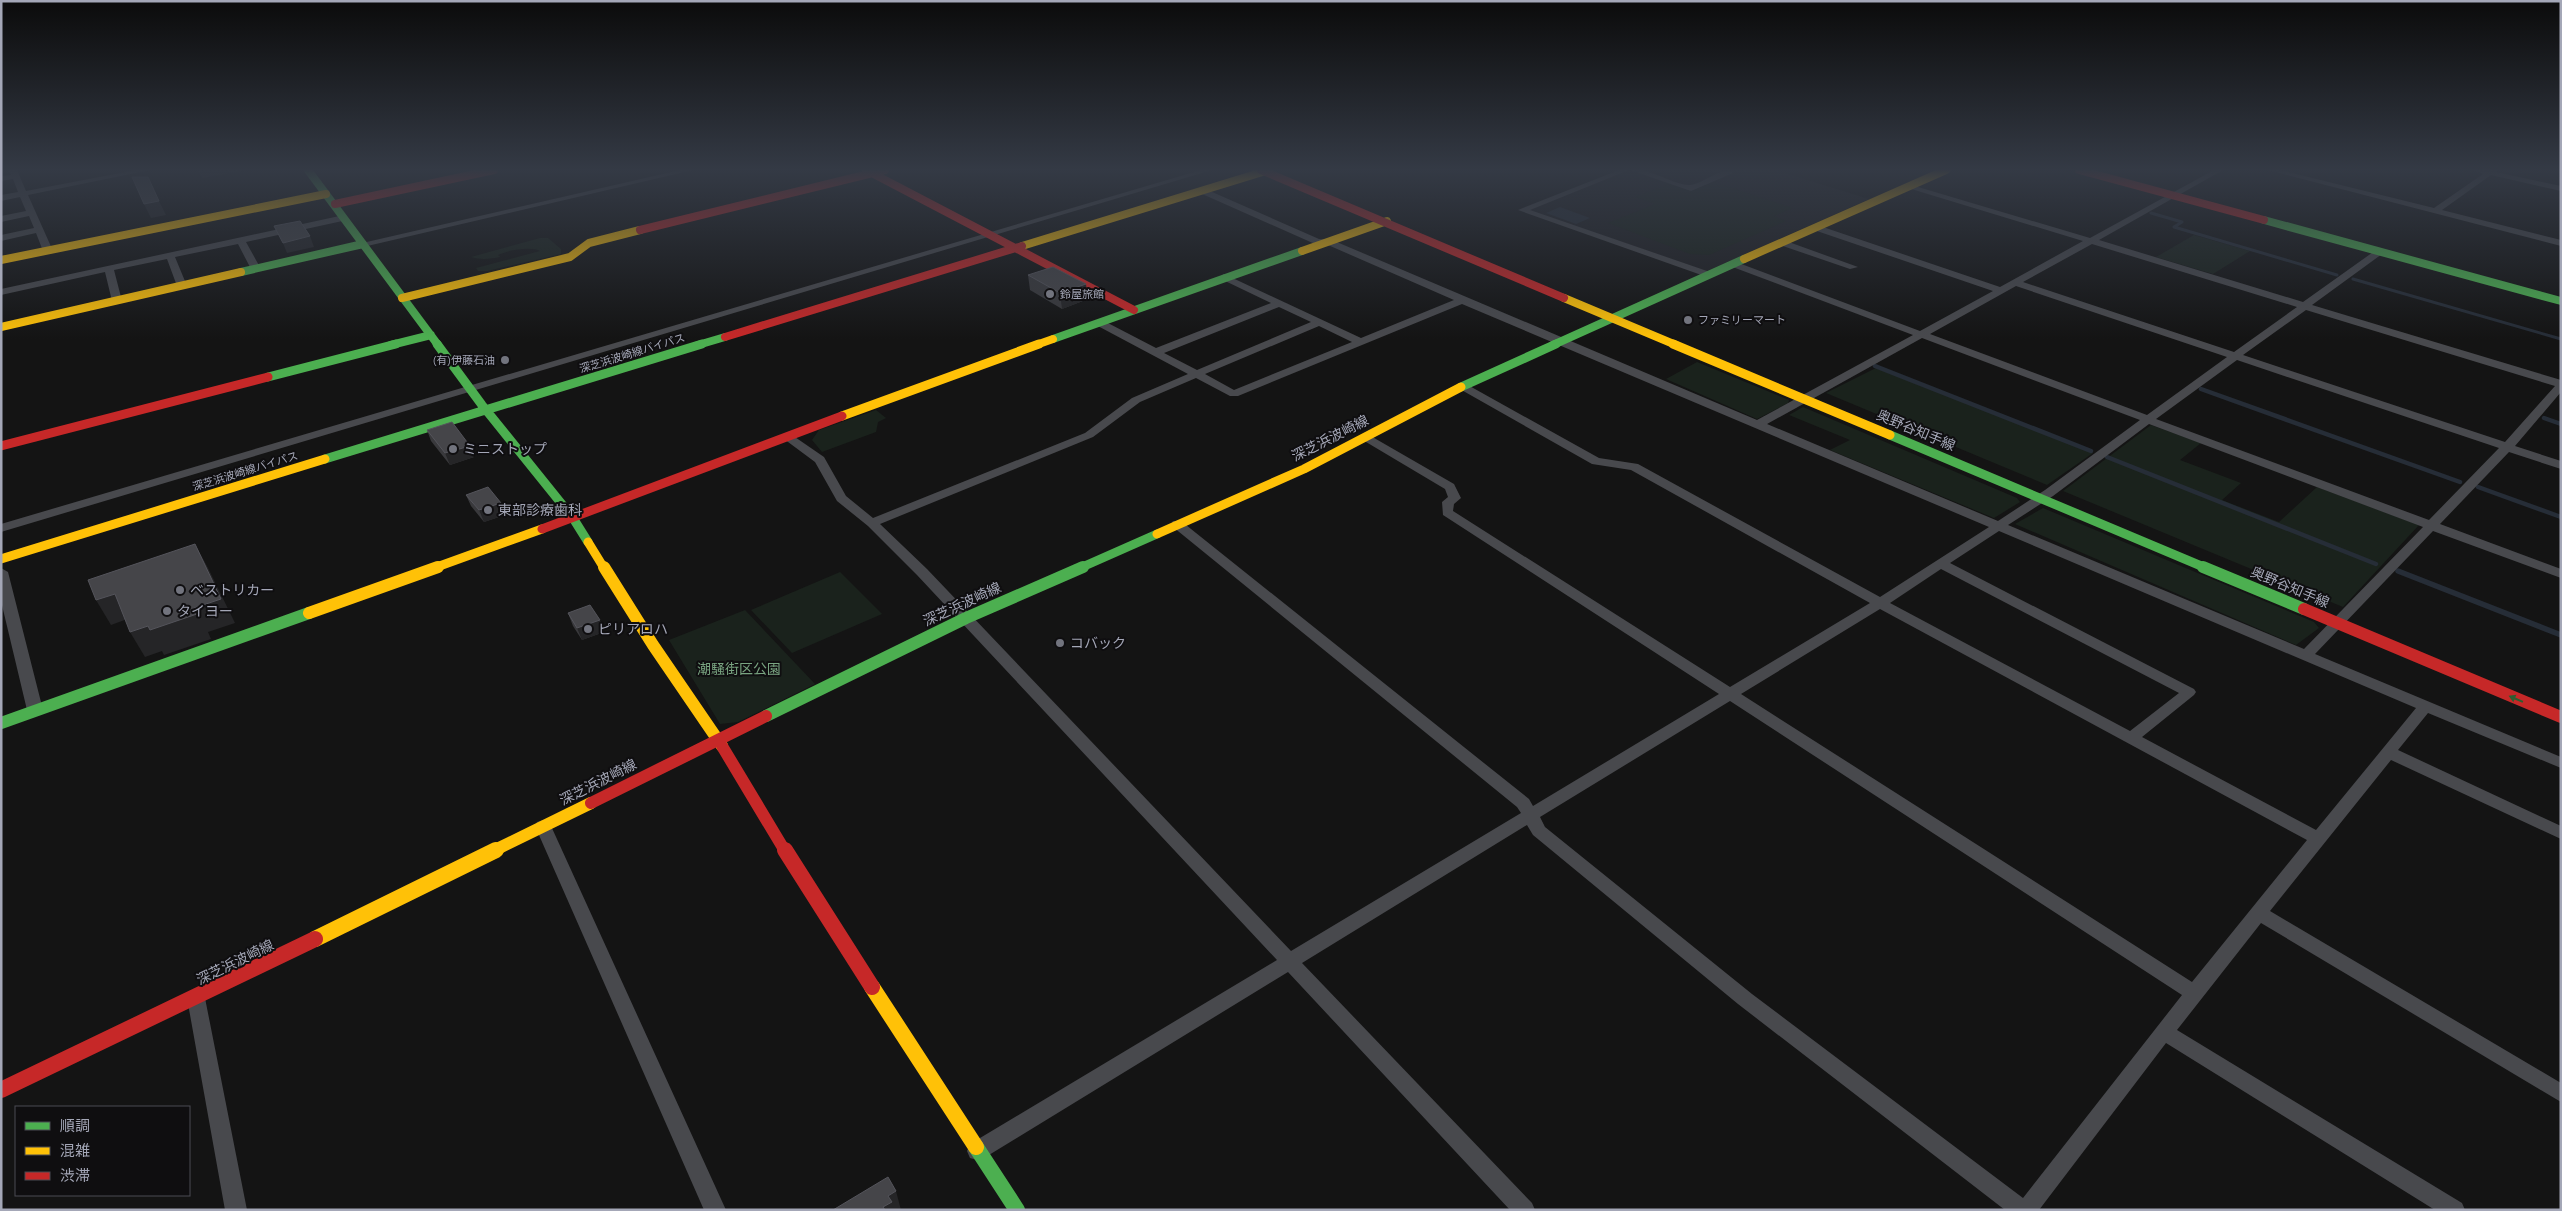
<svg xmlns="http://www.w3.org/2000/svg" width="2562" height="1211" viewBox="0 0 2562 1211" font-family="'IBM Plex Sans','Noto Sans JP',sans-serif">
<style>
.built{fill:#1e1e21}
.green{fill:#1a221c}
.water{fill:#262d37}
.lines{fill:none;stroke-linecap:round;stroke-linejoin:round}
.stream-far2{stroke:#262d37;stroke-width:3}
.stream-far1{stroke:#262d37;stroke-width:4.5}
.stream{stroke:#262d37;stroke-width:5.5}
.street{fill:#48494d;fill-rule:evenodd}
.fast-far3{stroke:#4caf50;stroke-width:8}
.fast-far2{stroke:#4caf50;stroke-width:9}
.fast-far1{stroke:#4caf50;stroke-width:12}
.fast{stroke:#4caf50;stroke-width:16}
.slow-far3{stroke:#ffc107;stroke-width:8}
.slow-far2{stroke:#ffc107;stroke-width:9}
.slow-far1{stroke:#ffc107;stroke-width:12}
.slow{stroke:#ffc107;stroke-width:16}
.jam-far3{stroke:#c62828;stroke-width:8}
.jam-far2{stroke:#c62828;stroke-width:9}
.jam-far1{stroke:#c62828;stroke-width:12}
.jam{stroke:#c62828;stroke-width:16}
.wall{fill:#39393c}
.shaded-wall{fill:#252527}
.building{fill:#454549;stroke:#54545b}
.oneway{fill:#2e5e30}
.poi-dot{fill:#72747e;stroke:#0f0e10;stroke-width:2}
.labels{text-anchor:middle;stroke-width:4;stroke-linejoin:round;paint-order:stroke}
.far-poi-label{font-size:11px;fill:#a4a7b7;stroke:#0f0e10;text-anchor:start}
.far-street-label{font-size:11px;fill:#a4a7b7;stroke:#0f0e10}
.street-label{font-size:14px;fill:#a4a7b7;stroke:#0f0e10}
.poi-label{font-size:14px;fill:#a4a7b7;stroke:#0f0e10;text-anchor:start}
.park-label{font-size:14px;fill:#79a481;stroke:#0f0e10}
</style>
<rect width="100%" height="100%" fill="#141414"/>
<path class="built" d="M1629,170l23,7 20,-7h103l94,29 -162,72 -180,-61z"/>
<path class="green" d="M1714,182l79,26 -19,8 12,5 -77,34 -19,-1 -82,-31 47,-19 -20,-7 36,-14 22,7z
M2194,235l56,16 -37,23 -57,-17z
M540,238h8l13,11v5l-74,17h-9l-2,-3 64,-17c-8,-5 -33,-1 -42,4l2,2c-8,2 -21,3 -29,0z
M1697,362l92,38 -1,3 -31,16 -91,-40z
M1876,368l217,85 -46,32 -221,-92z
M1803,407l214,91 3,4 -26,16 -164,-68 20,-10 -61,-25z
M876,410l10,8 -8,4 -2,10 -54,20 -10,-12 7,-10z
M2151,425l50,18 -21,17 61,23 -19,17 57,22 38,-35 102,38 -76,82 -280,-116z
M2043,508l271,114 5,6 -23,17 -281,-121z
M840,572l42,42 -90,39 -41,-43z
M745,610l70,74 -77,38 -18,2 -51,-84z"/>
<path class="water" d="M1560,207l30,11 -14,6 -30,-11z"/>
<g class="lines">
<path class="stream-far2" d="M2151,213l31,9 -8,5 163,48
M2353,279l208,60"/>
<path class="stream-far1" d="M1875,366l216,85
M2201,389l259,93
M2544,418l17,6
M2107,457l269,107
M2478,487l83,30"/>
<path class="stream" d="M2398,571l163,64"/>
<path class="street" d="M9,170h8l9,21 110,-21h14l-122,25 25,56 -5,3 -5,-3 -7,-18 -35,8v-6l33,-7 -5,-12 -28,6v-6l25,-5 -6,-14 -19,4v-6l17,-3 -5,-13 -12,2v-5l10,-1z
M680,170h13l-330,77 -5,-3z
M1201,170h11l-1211,362v-8z
M1619,170h10l-99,40 183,63v4h-6l-189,-67z
M1630,170c21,-3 39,14 60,15 12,0 32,-20 43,-12l-42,18z
M2214,170h9l-124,70 204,62 73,-52h6v4l-70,51 249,75v12l-46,54 46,15v8l-52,-17 -69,72 121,45v9l-128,-47 -118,123 246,103v11l-133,-55 -30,37 163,76v13l-170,-79 -121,151 291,172v19l-300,-179 -84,107 285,173 3,7h-30l-269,-167 -127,167h-34l-267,-206 -205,-169 -6,-10 -225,138 230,240 3,7h-25l-222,-238 -304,186 -7,2 -7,-2 -3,-7 3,-7 307,-184 -360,-385 -49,-49 -31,-25 -22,-39 -31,-23v-4h8l32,22 22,39 27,22 212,-85 47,-35 56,-24 -92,-49v-4h8l52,27 115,-45 -50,-24 -2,-2 5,-3 137,64 93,-38 -126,-55 -13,-1 -115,-51v-4l3,-1 116,51 13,1 425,180 156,-85 -183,-69v-4h6l184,69 73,-40 -179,-61v-4h6l180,61 83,-46 -175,-53v-4l182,54zM2092,244l205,63 -63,45 -211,-70zM2016,286l211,71 -80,58 -217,-81zM1462,304l527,223 -109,70 -242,-133 -39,-6 -133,-74h-8v4l134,76 39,6 239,133 -140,84 -277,-176 1,-7 7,-6 -7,-14 -85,-49h-8v4l84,50 3,8 -6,5 1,13 276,179 -186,112 -4,-7 -348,-278h-8l-2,3 2,3 344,280 4,6 -230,138 -364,-382 -47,-45 213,-87 47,-35 56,-24 34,18h8zM1279,307l32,15 -114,48 -33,-17zM2306,310l249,76 -50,56 -262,-87zM1319,326l33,16 -118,48 -29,-16zM1922,338l218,82 -95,70 -47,31 -231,-97zM2237,360l262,88 -70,72 -273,-101zM2149,424l274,103 -119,122 -296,-124 45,-29zM1999,531l417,177 -100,122 -174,-93 52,-42 2,-3 -2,-3 -244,-126zM1941,569l238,124 -49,38 -240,-128zM1880,609l427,231 -115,142 -451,-288zM1730,701l452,294 -159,203 -271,-204 -207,-167 -5,-10z
M2268,170h12l154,38 49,-34 -9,-4h23l-1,2 65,14v5l-70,-16 -49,35 119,30v6z
M344,215l4,3 -1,2 -101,22 15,27 -5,3 -5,-3 -13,-25 -63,13 12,29 -5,3 -5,-3 -10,-27 -53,11 8,31 -5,3 -5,-3 -7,-29 -104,23v-6z
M1780,241h6l72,26 -8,2 -70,-24z
M1,568l7,4 35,138 -3,4h-10l-3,-4 -26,-109z
M543,820l6,2 2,4 175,384h-22l-169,-384 2,-4z
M196,990l7,3 2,5 42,212h-22l-38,-212 2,-5z"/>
<path class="fast-far3" d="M308,170l130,175
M2264,220l297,81
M241,272l122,-28
M1053,339l249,-88
M391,345l40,-10
M698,345l27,-8
M1553,345l191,-86"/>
<path class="fast-far2" d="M437,344l45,61 91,113 15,24
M268,377l128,-33
M1461,387l95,-43
M1890,435l316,133
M325,459l377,-115
M1080,568l77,-34"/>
<path class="fast-far1" d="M2203,567l101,42
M766,716l200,-98 117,-51
M1,723l308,-110"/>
<path class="fast" d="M976,1147l41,63"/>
<path class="slow-far3" d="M1022,246l247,-76
M1302,251l85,-30
M1744,259l202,-89
M1,260l325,-66
M402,298l168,-41 19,-14 51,-13
M1564,298l112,47
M1,327l240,-55
M1036,345l17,-6"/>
<path class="slow-far2" d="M1673,344l217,91
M842,416l197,-72
M1157,534l147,-65 157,-82
M588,542l16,26
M1,559l324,-100
M434,568l108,-39"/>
<path class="slow-far1" d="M604,567l49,78 69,101
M309,613l129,-46
M493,851l98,-48"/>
<path class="slow" d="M315,939l181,-89
M872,987l104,160"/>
<path class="jam-far3" d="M866,170l268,140
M1261,170l303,128
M2079,170l185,50
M335,204l159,-34
M640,230l245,-60
M725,337l297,-91"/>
<path class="jam-far2" d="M1,446l267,-69
M542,529l300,-113"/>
<path class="jam-far1" d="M2304,609l257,108
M722,746l63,105
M591,803l175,-87"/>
<path class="jam" d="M785,850l87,137
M1,1090l314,-151"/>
</g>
<path class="wall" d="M1028,275l60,24 -26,10 -32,-19z
M427,430l47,27 -24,8 -19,-24z
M466,495l35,8 4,12 -21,7 -13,-16z
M568,613l36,19 -22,8 -9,-14z"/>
<path class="shaded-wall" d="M198,170h49l-45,8z
M159,201l7,14 -15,3 -7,-14z
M310,236l4,11 -27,6 -4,-10z
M1086,284l2,15 -26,10 -2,-16z
M470,446l4,11 -24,8 -5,-12z
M501,503l4,12 -21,7 -5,-12z
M195,544l13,24 27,55 -27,9 3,7 -47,16 -2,-4 -17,6 -15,-25 64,-24z
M115,594l15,24 -19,7 -15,-25z
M600,620l4,12 -22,8 -5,-12z
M896,1191l5,19h-17l-1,-3 5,-11z"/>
<path class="building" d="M132,177h16l11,24 -15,3z
M300,221l10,15 -27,7 -9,-17z
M1053,267l33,17 -26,9 -32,-18z
M452,422l18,24 -25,7 -18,-23z
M488,487l13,16 -22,7 -13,-15z
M195,544l26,55 -27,9 3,6 -47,16 -2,-4 -18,6 -15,-38 -19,6 -8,-20z
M590,605l10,15 -23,8 -9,-15z
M888,1177l8,14 -8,5 4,6 -9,5 2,3h-52z"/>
<defs><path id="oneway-solid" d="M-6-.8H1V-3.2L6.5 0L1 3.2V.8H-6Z" transform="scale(1.25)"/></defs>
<use class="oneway" href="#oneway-solid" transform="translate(2516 699) rotate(-157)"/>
<linearGradient id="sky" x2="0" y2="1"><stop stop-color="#0b0b0b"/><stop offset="0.5" stop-color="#343a45"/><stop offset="1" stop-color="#343a45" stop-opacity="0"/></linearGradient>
<rect width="2562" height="339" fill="url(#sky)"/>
<g class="poi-dot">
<circle cx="1050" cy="294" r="5"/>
<circle cx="1688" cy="320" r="5"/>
<circle cx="505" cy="360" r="5"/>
<circle cx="453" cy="449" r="5"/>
<circle cx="488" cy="510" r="5"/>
<circle cx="180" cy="590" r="5"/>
<circle cx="167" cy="611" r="5"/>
<circle cx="588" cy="629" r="5"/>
<circle cx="1060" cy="643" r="5"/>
</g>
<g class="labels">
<g class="far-poi-label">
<text x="1060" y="298">鈴屋旅館</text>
<text x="1698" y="324">ファミリーマート</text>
<text x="495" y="364" text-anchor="end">(有)伊藤石油</text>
</g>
<g class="far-street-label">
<text transform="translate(632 353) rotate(-17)" y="4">深芝浜波崎線バイパス</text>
<text transform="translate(245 471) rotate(-17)" y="4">深芝浜波崎線バイパス</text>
</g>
<g class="street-label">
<text transform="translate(1916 430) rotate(23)" y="5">奥野谷知手線</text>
<text transform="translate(1330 438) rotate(-27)" y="5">深芝浜波崎線</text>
<text transform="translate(2290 587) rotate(23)" y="5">奥野谷知手線</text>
<text transform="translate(962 604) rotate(-25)" y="5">深芝浜波崎線</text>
<text transform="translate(598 782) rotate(-27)" y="5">深芝浜波崎線</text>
<text transform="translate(235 962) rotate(-26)" y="5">深芝浜波崎線</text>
</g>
<g class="poi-label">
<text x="463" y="454">ミニストップ</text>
<text x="498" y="515">東部診療歯科</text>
<text x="190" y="595">ベストリカー</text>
<text x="177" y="616">タイヨー</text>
<text x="598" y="634">ピリアロハ</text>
<text x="1070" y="648">コバック</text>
</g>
<g class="park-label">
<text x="739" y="674">潮騒街区公園</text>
</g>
</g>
<rect width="2562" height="1211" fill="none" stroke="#a4a7b7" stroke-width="5"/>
<rect x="15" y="1106" width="175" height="90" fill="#0f0e10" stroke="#4b4b53"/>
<rect x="25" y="1122" width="25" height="8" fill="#4caf50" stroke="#4b4b53"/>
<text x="60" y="1131" font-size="15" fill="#a4a7b7">順調</text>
<rect x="25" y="1147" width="25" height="8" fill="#ffc107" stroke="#4b4b53"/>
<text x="60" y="1156" font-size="15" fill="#a4a7b7">混雑</text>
<rect x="25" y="1172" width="25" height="8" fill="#c62828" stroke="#4b4b53"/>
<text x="60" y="1181" font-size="15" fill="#a4a7b7">渋滞</text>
</svg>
